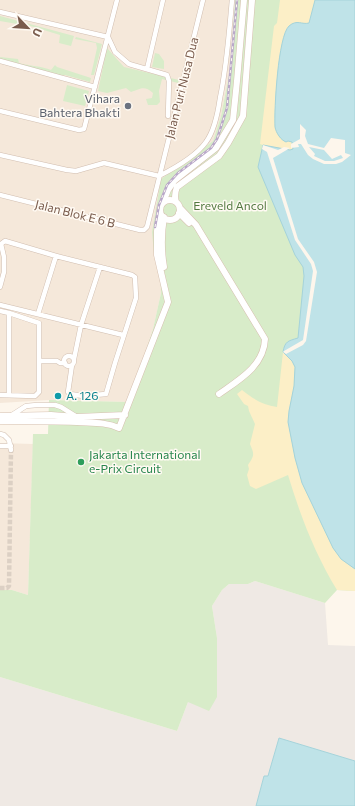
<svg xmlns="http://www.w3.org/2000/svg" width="355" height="806" viewBox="0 0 355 806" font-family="Commissioner,sans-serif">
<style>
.residential{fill:#f5e8da}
.industrial{fill:#efe9e4}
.green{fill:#d8ecc9}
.sand{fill:#fcefc7}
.water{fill:#bfe3e8;stroke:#a5d3da}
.pier{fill:#fdf6ec;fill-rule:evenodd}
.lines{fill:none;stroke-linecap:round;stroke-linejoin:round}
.street-tunnel{stroke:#dcd0c4;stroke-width:4.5;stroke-dasharray:4.5 2;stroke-linecap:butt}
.street-casing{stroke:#d1beb0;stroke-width:5.5}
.secondary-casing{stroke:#d6c0b0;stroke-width:7}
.street{stroke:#fff;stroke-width:4.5}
.secondary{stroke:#fff;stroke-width:6}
.rail-casing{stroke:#b9a8c9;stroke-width:2.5}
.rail{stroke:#fffaf3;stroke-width:1;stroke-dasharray:3;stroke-linecap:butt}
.worship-dot{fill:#6b7280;stroke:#fffaf3;stroke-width:1.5}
.culture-dot{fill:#0f9aa8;stroke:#fffaf3;stroke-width:1.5}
.leisure-dot{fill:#2e9e5b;stroke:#fffaf3;stroke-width:1.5}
.labels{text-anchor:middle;stroke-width:3;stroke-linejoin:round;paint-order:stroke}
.street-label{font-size:12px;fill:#7a5c4d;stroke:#fffaf3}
.worship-label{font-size:12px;fill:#5b616d;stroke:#fffaf3;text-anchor:end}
.park-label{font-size:12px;fill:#537a41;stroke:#fffaf3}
.culture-label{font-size:12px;fill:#0d838f;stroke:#fffaf3;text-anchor:start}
.leisure-label{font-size:12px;fill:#27864d;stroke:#fffaf3;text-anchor:start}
</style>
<rect width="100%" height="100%" fill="#fdf6ec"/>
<path class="residential" d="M0,0h235l-5,70 -9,46 -8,25 -52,38v114l-8,36 -24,73 -80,-2 -49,3z
M0,443l33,1 -5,151 -16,-5h-12z"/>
<path class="industrial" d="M255,581l70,22 3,42 27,1v115l-76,-23 -11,38h-4l-8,30h-256v-129l177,54 11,-29 29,-5v-59l-5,-32 10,-16 7,-6h19z"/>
<path class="green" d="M235,0h120v591l-18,-1 -12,13 -70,-22 -7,3h-19l-7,6 -10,16 5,32v59l-8,14 -21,-9 -11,29 -177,-54v-87h12l16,5 5,-161h15l1,-34 80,2 24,-73 8,-36 -1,-23 -6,-16 -2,-22 9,-53 52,-38 8,-25 9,-46z
M0,16l74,20 -3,10 -12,-3 1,-8 -36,-11 -1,1 -23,-4z
M76,37l26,7 -8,31h-3l6,-27 -1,-5 -21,-4z
M107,48l17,19 55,13 -1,3 -16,-4 -3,12 1,11 -3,3h-9l-2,-6 6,-1 1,-5c-9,-8 -12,-4 -22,-1l-5,-4 -19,5 -9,-2z
M155,53l4,1 5,7v8l-12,-2z
M0,57l18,2 1,4c10,3 23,3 32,7l4,-5 2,2 34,11 -1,4 -25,-7 -4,1 -61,-16z
M67,85l22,6 -4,15 -22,-5z"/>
<path class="sand" d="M280,0h35l-5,23c-8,2 -14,-4 -21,3 -11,11 -15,83 -14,101 1,6 5,13 11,15l2,-1 4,1 1,7 -3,1 -27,-5 -3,-1 14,-118 3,-3z
M283,352l9,9 3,6 -1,19 -5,25 -1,11 7,36 7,25 31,65 8,11 14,10v22l-18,-1c-22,-36 -37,-75 -49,-115l-32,14 -6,-3 -3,-11 2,-6 -1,-4c7,-10 6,-11 2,-21l5,-20 -6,-13 -1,-5 -4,-2 -7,-10 5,-4c11,9 21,15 35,17z"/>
<path class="water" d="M315,0h40v569l-14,-10 -8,-11 -31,-65 -7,-25 -7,-36 1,-11 5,-25 1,-19 -3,-6 -9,-9c2,-11 5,-11 15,-14l6,-62 -1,-9 -8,-12 -37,-88 5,-22 27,5 3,-1 -1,-7 -4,-1 -2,1c-5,-2 -10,-9 -11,-15 -1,-17 3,-91 14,-101 8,-7 13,-1 20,-3z
M279,738l76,23v45h-99l8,-30h4z"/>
<path class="pier" d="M300,124l6,6 -1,6 3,8 16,4 7,-10 14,2v13l6,2 -9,7 -6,2h-12l-11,-5 -5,-4 -7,-11h-3l1,3 -8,1v-4l9,-5zM309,147l15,3 8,9 9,-4 2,3 -9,3h-9l-11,-5 1,-2z
M263,145l15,5 6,-3 6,1 -17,10 25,81 16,23 3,10 -11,69 -3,4 -17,9 -3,-2 1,-1 19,-11 10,-69 -2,-7 -16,-24 -28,-88 -5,-3z"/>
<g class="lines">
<path class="street-tunnel" d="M0,588h7l2,-2 2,-136"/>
<g class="street-casing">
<path id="street" d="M0,12l108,25 7,15 14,12 38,11 2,6 -1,35
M0,61l95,26
M147,69l16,-69
M0,111l79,19 5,-1 33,-129
M0,155l67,15 9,1 28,-8 55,13c16,-8 37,-20 47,-34 9,-12 12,-30 14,-44 7,-33 9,-65 12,-98
M0,195l140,35h4l3,-3 56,-227
M0,287l4,-15v-15l-3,-13 4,-3 51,15 76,19 3,2 1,21 -21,65 -9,31 -23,2 -13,-2 -2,-2 4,-27
M0,305l123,30
M0,311l9,2 30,10v69l-4,4 -35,-1
M38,314l18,-58
M64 361a5 5 0 1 1 10 0a5 5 0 1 1-10 0Z
M74,359l7,-34 19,-58
M40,361h17l3,2h5
M9,395v-82
M12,415l14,-9 11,-1h18l6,2 16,10
M0,434l4,1 5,5 2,10
M0,446h11"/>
</g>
<g class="secondary-casing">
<path id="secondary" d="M160 210a10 10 0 1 1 20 0a10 10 0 1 1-20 0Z
M163,202l5,-12 6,-9 42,-33 17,-28 4,-39 7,-81
M176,202c-2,-6 -1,-10 1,-15l42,-31 9,-13 15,-27 9,-116
M180,208l16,17 69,114c-1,27 -26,41 -46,55
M179,213l10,10
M164,217c-3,18 -3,33 0,50
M0,416l51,-1 26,2 48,-2
M0,421c26,0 51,0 77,1 15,1 29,0 42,6l49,-126 -11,-47v-24l3,-20"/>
</g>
<use href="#street" class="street"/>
<use href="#secondary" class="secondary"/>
<g class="rail-casing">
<path id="rail" d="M155,227l4,-22 8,-20 11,-12 33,-25 6,-9 10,-31 10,-108"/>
</g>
<use href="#rail" class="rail"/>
</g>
<circle class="worship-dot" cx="128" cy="106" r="4"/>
<circle class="culture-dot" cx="58" cy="396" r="4"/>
<circle class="leisure-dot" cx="81" cy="462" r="4"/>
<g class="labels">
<g class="street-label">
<text transform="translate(182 88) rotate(-76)" y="4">Jalan Puri Nusa Dua</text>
<text transform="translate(75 214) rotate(14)" y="4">Jalan Blok E 6 B</text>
</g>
<g class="worship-label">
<text x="120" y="103">Vihara<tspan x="120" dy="14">Bahtera Bhakti</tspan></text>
</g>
<g class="park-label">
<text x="230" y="210">Ereveld Ancol</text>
</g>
<g class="culture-label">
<text x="66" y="400">A. 126</text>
</g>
<g class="leisure-label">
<text x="89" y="459">Jakarta International<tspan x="89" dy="14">e-Prix Circuit</tspan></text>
</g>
</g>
<g transform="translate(28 28) rotate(115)" stroke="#fffaf3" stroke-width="3" paint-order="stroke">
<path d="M0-3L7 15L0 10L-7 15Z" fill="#7a5c4d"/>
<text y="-6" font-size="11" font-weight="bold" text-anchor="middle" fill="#7a5c4d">U</text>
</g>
</svg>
